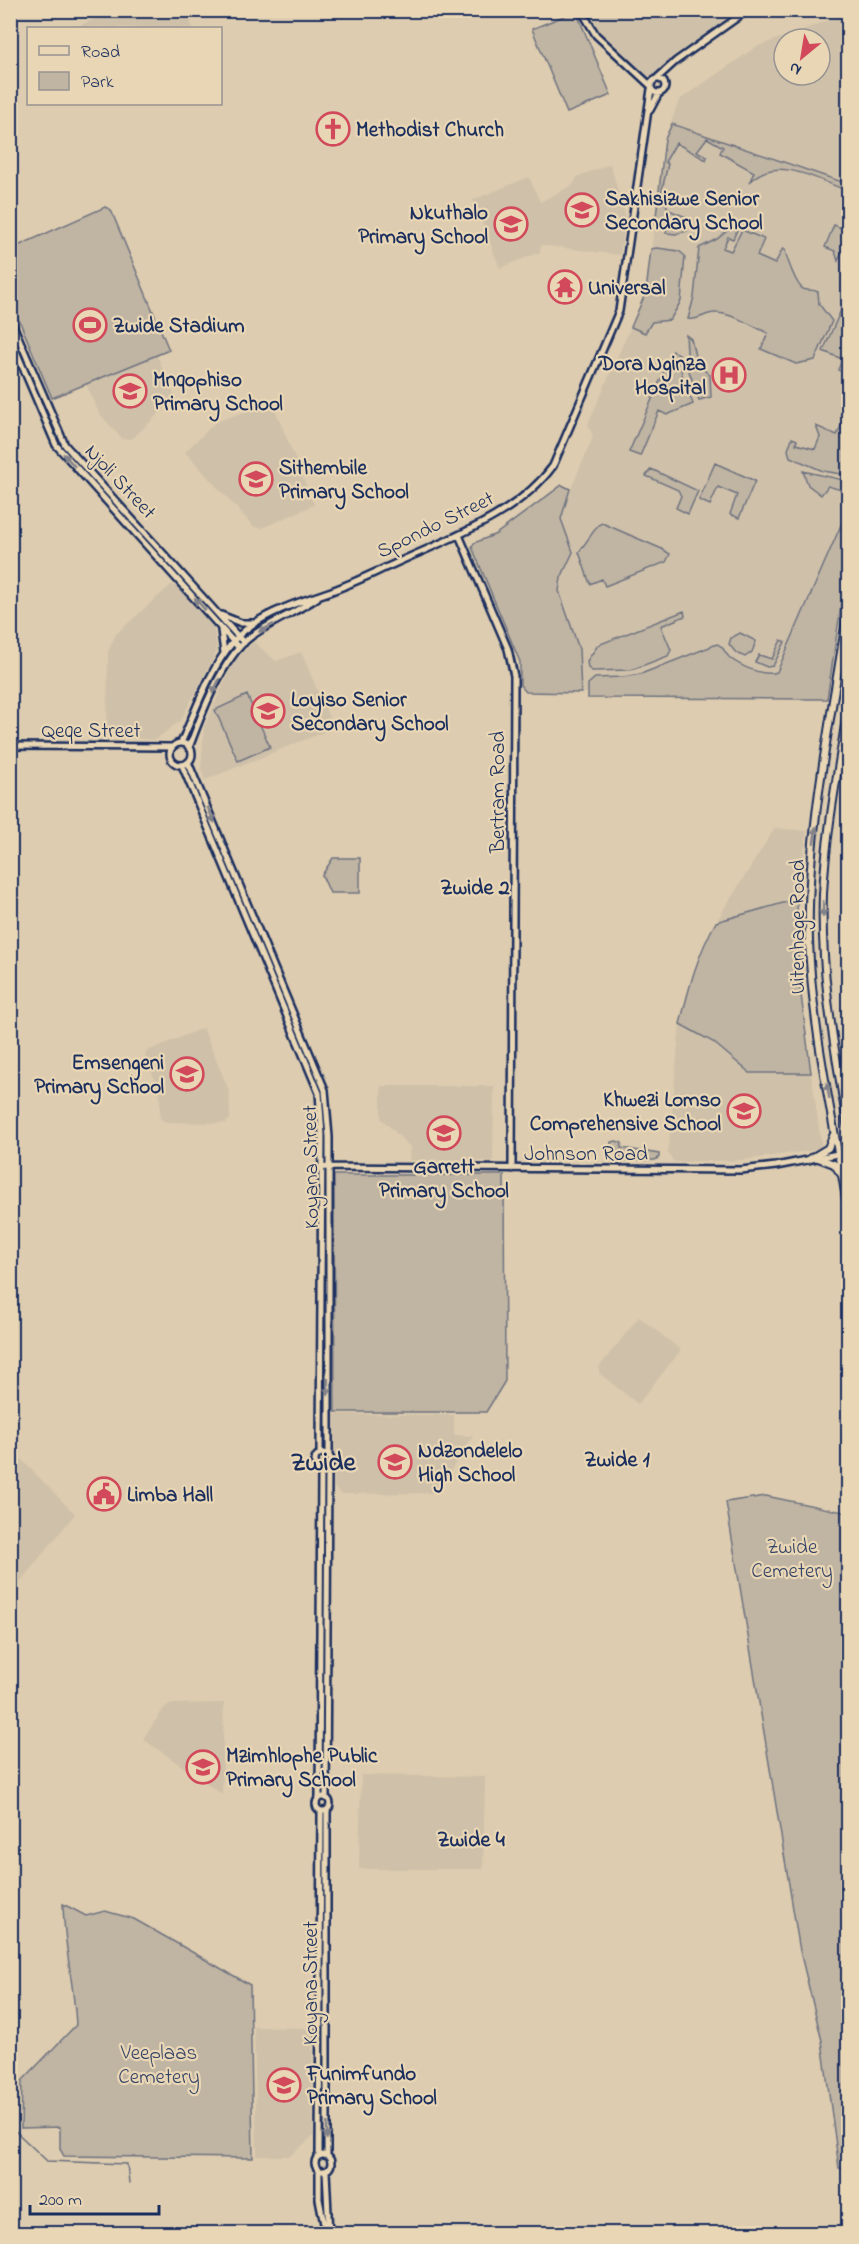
<svg xmlns="http://www.w3.org/2000/svg" width="859" height="2244" viewBox="0 0 859 2244" font-family="'Indie Flower',sans-serif">
<style>
.built{fill:#cfc0a9;fill-rule:evenodd}
.green{fill:#c0b5a3;stroke:#6e7280;stroke-width:1.5}
.lines{fill:none;stroke-linecap:round;stroke-linejoin:round}
.stream{stroke:#676d7e;stroke-width:1.5}
.secondary-casing{stroke:#1b2f5e;stroke-width:10}
.primary-casing{stroke:#1b2f5e;stroke-width:10}
.secondary{stroke:#e9d6b4;stroke-width:5}
.primary{stroke:#e9d6b4;stroke-width:6}
.oneway{fill:#828289}
.labels{text-anchor:middle;stroke-width:4.5;stroke-linejoin:round;paint-order:stroke}
.poi-label{font-size:21px;font-weight:bold;fill:#1b2f5e;stroke:#e9d6b4;text-anchor:start}
.street-label{font-size:21px;fill:#1b2f5e;stroke:#e9d6b4}
.park-label{font-size:21px;fill:#344368;stroke:#e9d6b4}
.neighbourhood-label{font-size:22px;font-weight:bold;fill:#1b2f5e;stroke:#e9d6b4}
.district-label{font-size:27px;font-weight:bold;fill:#1b2f5e;stroke:#e9d6b4}
</style>
<rect width="100%" height="100%" fill="#ddccaf"/>
<filter id="ink" filterUnits="userSpaceOnUse"><feTurbulence type="fractalNoise" baseFrequency=".0167" numOctaves="2"/><feDisplacementMap in="SourceGraphic" scale="12" xChannelSelector="R" yChannelSelector="G"/><feConvolveMatrix kernelMatrix="1 2 1 2 8 2 1 2 1" color-interpolation-filters="sRGB"/></filter>
<g filter="url(#ink)">
<path class="built" d="M186,11l7,17 -117,-1 37,-16z
M587,11h153l-71,49 -15,20 -9,-3 -53,-52z
M848,13v546l-21,140 -239,-1 -1,-5 -61,-1 -6,-7v-23l-48,-115 2,-4 22,-9 66,-49 9,4 22,-52 -5,-13 58,-132 19,-153 14,-39 77,-53zM784,39h36v36h-36z
M610,164l16,54 -6,37 -79,-10 -1,7 -40,16 -27,-68 56,-23 11,25 33,-17 4,-8z
M157,355l18,43 -43,41h-10l-23,-26 -13,-29z
M272,402l42,103 -52,23 -8,-1 -69,-75 31,-30z
M171,585l6,1 36,38 4,27 -36,69 -26,20 -27,-2 3,-9 -24,-3 1,-74 8,-18z
M254,642l22,19 25,-9 31,72 -3,6 -124,50 -4,-12 3,-41 30,-66z
M775,828l32,3 -10,68 -81,23z
M680,1024l33,18 37,31h61l11,76 -77,11 -71,2 -6,-9z
M203,1028l26,63 1,28 -4,4 -60,-1 -6,-4v-27l-15,-34 2,-6z
M381,1086h113l-1,75 -84,-1 1,-13 -29,-29z
M639,1317l42,33 -43,54 -39,-31v-6z
M334,1414l120,1v20l19,1 -37,57 -95,1 -7,-7z
M11,1452l4,1 60,61 -60,74 -5,-5z
M224,1703l-2,91 -79,-55 22,-32 7,-3z
M361,1775l124,2 -2,92h-124z
M254,2027l51,1 7,7 1,101 -23,20h-33z"/>
<path class="green" d="M576,11l35,84 -44,18 -35,-84z
M672,124l176,60v7c-30,-11 -74,-38 -99,-8l5,-11 -34,-19 3,-6 -16,-9 -10,13 10,6 -1,3 -30,-17 -11,19 3,2 -7,30 8,16 17,7 1,14 -11,3 -10,-1 1,-7 -12,-1 10,-86z
M105,207l6,3 58,140 -117,48 -41,-97v-52z
M834,225l14,6v7l-10,23 -3,-10 -10,-4z
M733,226l5,2 -5,11 -5,-2 -5,11 8,3 11,-21 22,9 -7,17 18,8 8,-16 2,1c1,8 11,36 18,40 5,2 10,0 15,3l1,12 13,17 -17,39 -19,4 -35,-15 7,-16c-16,-7 -36,-20 -53,-20 -10,0 -17,8 -27,6l6,-22 5,-49 18,-9z
M657,248l22,3 6,5 -4,45 -11,19 -18,2 -7,11 -14,-6 15,-35 5,-43z
M848,294v80l-10,-4 4,-11 -19,-8z
M686,335l5,4 6,25 13,11 1,22 -12,3 -11,-32z
M673,351l6,3 3,21 11,29 -26,11 -8,-4 -19,45 -11,-4z
M848,410v65l-25,-4 -33,-14 -2,-7 4,-12 5,2 -1,4 19,5 5,-12 -4,-11 21,9z
M715,463l40,18 -16,37 -9,-4 7,-19 -19,-8 -8,18 -11,-5z
M651,469l47,22 -10,23 -12,-6 5,-12 -3,-6 -32,-14z
M803,471l45,10v11l-20,-6 -7,9 -13,-10z
M562,485l8,4 -9,30 12,33 -12,26 -2,13 20,58 2,44 -55,-1 -6,-7v-23l-48,-115 2,-4 22,-9z
M848,509v50l-21,140 -239,-1v-14l7,-6 28,-1 18,-3 76,-30c7,2 7,9 13,14 10,8 34,19 47,14z
M602,523l60,26 8,5 -4,8 -61,24 -3,-7 -12,5 -11,-32 19,-27z
M684,611l1,5 -24,10 10,24 -3,6 -37,14 -39,1 -4,-3 -1,-7 11,-16z
M740,633l16,8 -4,11 -7,5 -9,-4 -7,-9 2,-6z
M781,640l4,2 -12,24 -6,1 -12,-5 4,-7 13,4z
M247,695l23,52 -32,14 -23,-51z
M333,858h27v35h-30l-8,-18z
M797,899l2,80 12,94h-61l-37,-31 -33,-18c9,-36 17,-69 36,-102z
M616,1141l6,2 -1,5 38,6v3l-4,3h-36l1,-8 -9,-4v-6z
M334,1175h170l1,206 -19,31h-151z
M766,1496l82,17v656l-9,-1 -17,-127 -22,-90 -74,-449z
M63,1904l23,12 19,-5 29,8 116,66 3,173 -189,-2 -4,-7v-22l-39,1 1,-47 54,-56c-2,-41 -12,-79 -13,-121z"/>
<g class="lines">
<path class="stream" d="M10,2126l37,35 80,3 2,19"/>
<g class="secondary-casing">
<path id="secondary" d="M581,10l15,25 55,51
M651 86a7 7 0 1 1 14 0a7 7 0 1 1-14 0Z
M655,80l21,-19 72,-51
M650,110l9,-17
M10,318l55,127 179,198
M10,337l46,108 183,203
M459,535l49,114 6,27 -2,493
M221,615l20,8h14
M221,630l3,23
M181,743c15,-33 28,-73 52,-101 19,-24 59,-38 87,-47 26,-8 51,-21 76,-32 54,-25 120,-47 157,-97l66,-155 32,-222
M170 754a11 11 0 1 1 22 0a11 11 0 1 1-22 0Z
M10,746l162,1
M189,748c12,-33 33,-89 60,-110 21,-16 46,-25 68,-40
M188,762l137,328 4,47v318
M182,765l137,328 3,42 -2,318
M321,1167l420,3 35,-4 72,-14
M315 1461a8 8 0 1 1 16 0a8 8 0 1 1-16 0Z
M316 1804a7 7 0 1 1 14 0a7 7 0 1 1-14 0Z
M319,1798l2,-329
M326,1798l2,-331
M327,1811v345
M315 2163a8 8 0 1 1 16 0a8 8 0 1 1-16 0Z
M319,2156l2,-344
M319,2170v29l7,35
M326,2171l3,63"/>
</g>
<g class="primary-casing">
<path id="primary" d="M848,608c-16,107 -42,225 -39,333 3,91 25,180 39,270
M848,705c-9,62 -22,126 -25,189 -3,80 12,157 25,235
M818,1158l16,6 7,10
M808,1160l20,-12 6,-14"/>
</g>
<use href="#secondary" class="secondary"/>
<use href="#primary" class="primary"/>
</g>
<defs><path id="oneway-solid" d="M-6-.8H1V-3.2L6.5 0L1 3.2V.8H-6Z" transform="scale(1.5)"/></defs>
<g class="oneway">
<use href="#oneway-solid" transform="translate(69 460) rotate(-132)"/>
<use href="#oneway-solid" transform="translate(200 604) rotate(-131)"/>
<use href="#oneway-solid" transform="translate(266 628) rotate(152)"/>
<use href="#oneway-solid" transform="translate(216 686) rotate(116)"/>
<use href="#oneway-solid" transform="translate(211 815) rotate(67)"/>
<use href="#oneway-solid" transform="translate(815 835) rotate(-82)"/>
<use href="#oneway-solid" transform="translate(823 909) rotate(91)"/>
<use href="#oneway-solid" transform="translate(828 1091) rotate(-100)"/>
<use href="#oneway-solid" transform="translate(328 1387) rotate(89)"/>
<use href="#oneway-solid" transform="translate(327 2131) rotate(91)"/>
</g>
</g>
<defs>
<g id="church-ring" transform="scale(1.725)"><circle r="9.5" fill="#e9d6b4" stroke="#d1495b" stroke-width="1.5"/><path d="M-1.2-6h2.4v3.5h3.3v2.4h-3.3V6h-2.4V-.1h-3.3v-2.4h3.3Z" fill="#d1495b"/></g>
<g id="school-ring" transform="scale(1.725)"><circle r="9.5" fill="#e9d6b4" stroke="#d1495b" stroke-width="1.5"/><path d="M0-5L7-2L0 1L-7-2ZM-4 1L0 2.5L4 1V4Q0 6-4 4Z" fill="#d1495b"/></g>
<g id="temple-ring" transform="scale(1.725)"><circle r="9.5" fill="#e9d6b4" stroke="#d1495b" stroke-width="1.5"/><path d="M0-6L5-2H3V0L6.5 2.5H4V6H1.5V3h-3V6H-4V2.5H-6.5L-3 0V-2H-5Z" fill="#d1495b"/></g>
<g id="stadium-ring" transform="scale(1.725)"><circle r="9.5" fill="#e9d6b4" stroke="#d1495b" stroke-width="1.5"/><path d="M0-5a6.5 5 0 1 0 0 10a6.5 5 0 1 0 0-10ZM-3.5-1.8h7v3.6h-7Z" fill="#d1495b"/></g>
<g id="hospital-ring" transform="scale(1.725)"><circle r="9.5" fill="#e9d6b4" stroke="#d1495b" stroke-width="1.5"/><path d="M-5-5h3v3.5h4V-5h3V5h-3V1.5h-4V5h-3Z" fill="#d1495b"/></g>
<g id="civic-ring" transform="scale(1.725)"><circle r="9.5" fill="#e9d6b4" stroke="#d1495b" stroke-width="1.5"/><path d="M-.6-6.5H3V-4.5H.6V-3L4-1V1h2V6H-6V1h2V-1L-.6-3ZM-1.2 2.5V6h2.4V2.5Z" fill="#d1495b"/></g>
</defs>
<g fill-rule="evenodd">
<use href="#church-ring" x="333" y="129"/>
<use href="#school-ring" x="582" y="210"/>
<use href="#school-ring" x="511" y="224"/>
<use href="#temple-ring" x="565" y="287"/>
<use href="#stadium-ring" x="90" y="325"/>
<use href="#hospital-ring" x="729" y="375"/>
<use href="#school-ring" x="130" y="391"/>
<use href="#school-ring" x="256" y="479"/>
<use href="#school-ring" x="268" y="711"/>
<use href="#school-ring" x="187" y="1074"/>
<use href="#school-ring" x="744" y="1111"/>
<use href="#school-ring" x="444" y="1133"/>
<use href="#school-ring" x="395" y="1462"/>
<use href="#civic-ring" x="104" y="1494"/>
<use href="#school-ring" x="203" y="1767"/>
<use href="#school-ring" x="284" y="2085"/>
</g>
<g class="labels">
<g class="poi-label">
<text x="356" y="136">Methodist Church</text>
<text x="605" y="205">Sakhisizwe Senior<tspan x="605" dy="24">Secondary School</tspan></text>
<text x="488" y="219" text-anchor="end">Nkuthalo<tspan x="488" dy="24">Primary School</tspan></text>
<text x="588" y="294">Universal</text>
<text x="113" y="332">Zwide Stadium</text>
<text x="706" y="370" text-anchor="end">Dora Nginza<tspan x="706" dy="24">Hospital</tspan></text>
<text x="153" y="386">Mnqophiso<tspan x="153" dy="24">Primary School</tspan></text>
<text x="279" y="474">Sithembile<tspan x="279" dy="24">Primary School</tspan></text>
<text x="291" y="706">Loyiso Senior<tspan x="291" dy="24">Secondary School</tspan></text>
<text x="164" y="1069" text-anchor="end">Emsengeni<tspan x="164" dy="24">Primary School</tspan></text>
<text x="721" y="1106" text-anchor="end">Khwezi Lomso<tspan x="721" dy="24">Comprehensive School</tspan></text>
<text x="444" y="1173" text-anchor="middle">Garrett<tspan x="444" dy="24">Primary School</tspan></text>
<text x="418" y="1457">Ndzondelelo<tspan x="418" dy="24">High School</tspan></text>
<text x="127" y="1501">Limba Hall</text>
<text x="226" y="1762">Mzimhlophe Public<tspan x="226" dy="24">Primary School</tspan></text>
<text x="307" y="2080">Funimfundo<tspan x="307" dy="24">Primary School</tspan></text>
</g>
<g class="street-label">
<text transform="translate(121 481) rotate(47)" y="7">Njoli Street</text>
<text transform="translate(435 524) rotate(-26)" y="7">Spondo Street</text>
<text x="91" y="737">Qeqe Street</text>
<text transform="translate(497 792) rotate(-90)" y="7">Bertram Road</text>
<text transform="translate(797 927) rotate(-90)" y="7">Uitenhage Road</text>
<text x="586" y="1160">Johnson Road</text>
<text transform="translate(310 1167) rotate(-91)" y="7">Koyana Street</text>
<text transform="translate(310 1983) rotate(-90)" y="7">Koyana Street</text>
</g>
<g class="park-label">
<text x="792" y="1553">Zwide<tspan x="792" dy="24">Cemetery</tspan></text>
<text x="159" y="2059">Veeplaas<tspan x="159" dy="24">Cemetery</tspan></text>
</g>
<g class="neighbourhood-label">
<text x="475" y="894">Zwide 2</text>
<text x="617" y="1466">Zwide 1</text>
<text x="471" y="1846">Zwide 4</text>
</g>
<g class="district-label">
<text x="323" y="1470">Zwide</text>
</g>
</g>
<rect width="859" height="2244" fill="none" stroke="#e9d6b4" stroke-width="36"/>
<rect x="18" y="18" width="823" height="2208" fill="none" stroke="#1b2f5e" stroke-width="2" filter="url(#ink)"/>
<rect x="27" y="27" width="195" height="78" fill="#e9d6b4" stroke="#979392" stroke-width="1.5"/>
<rect x="39" y="46" width="30" height="9" fill="#e9d6b4" stroke="#979392" stroke-width="1.5"/>
<text x="81" y="57" font-size="18" fill="#1b2f5e">Road</text>
<rect x="39" y="72" width="30" height="18" fill="#c0b5a3" stroke="#979392" stroke-width="1.5"/>
<text x="81" y="87" font-size="18" fill="#1b2f5e">Park</text>
<g transform="translate(802 57) rotate(210)"><circle r="28" fill="#e9d6b4" stroke="#979392" stroke-width="1.5"/>
<path d="M0-4.5L10 22L0 15L-10 22Z" fill="#d1495b"/>
<text y="-9" font-size="16" font-weight="bold" text-anchor="middle" fill="#1b2f5e">N</text>
</g>
<path d="M30 2205v9h129v-9" fill="none" stroke="#1b2f5e" stroke-width="3"/>
<text x="39" y="2205" font-size="18" fill="#1b2f5e" stroke="#e9d6b4" stroke-width="4.5" paint-order="stroke">200 m</text>
</svg>
